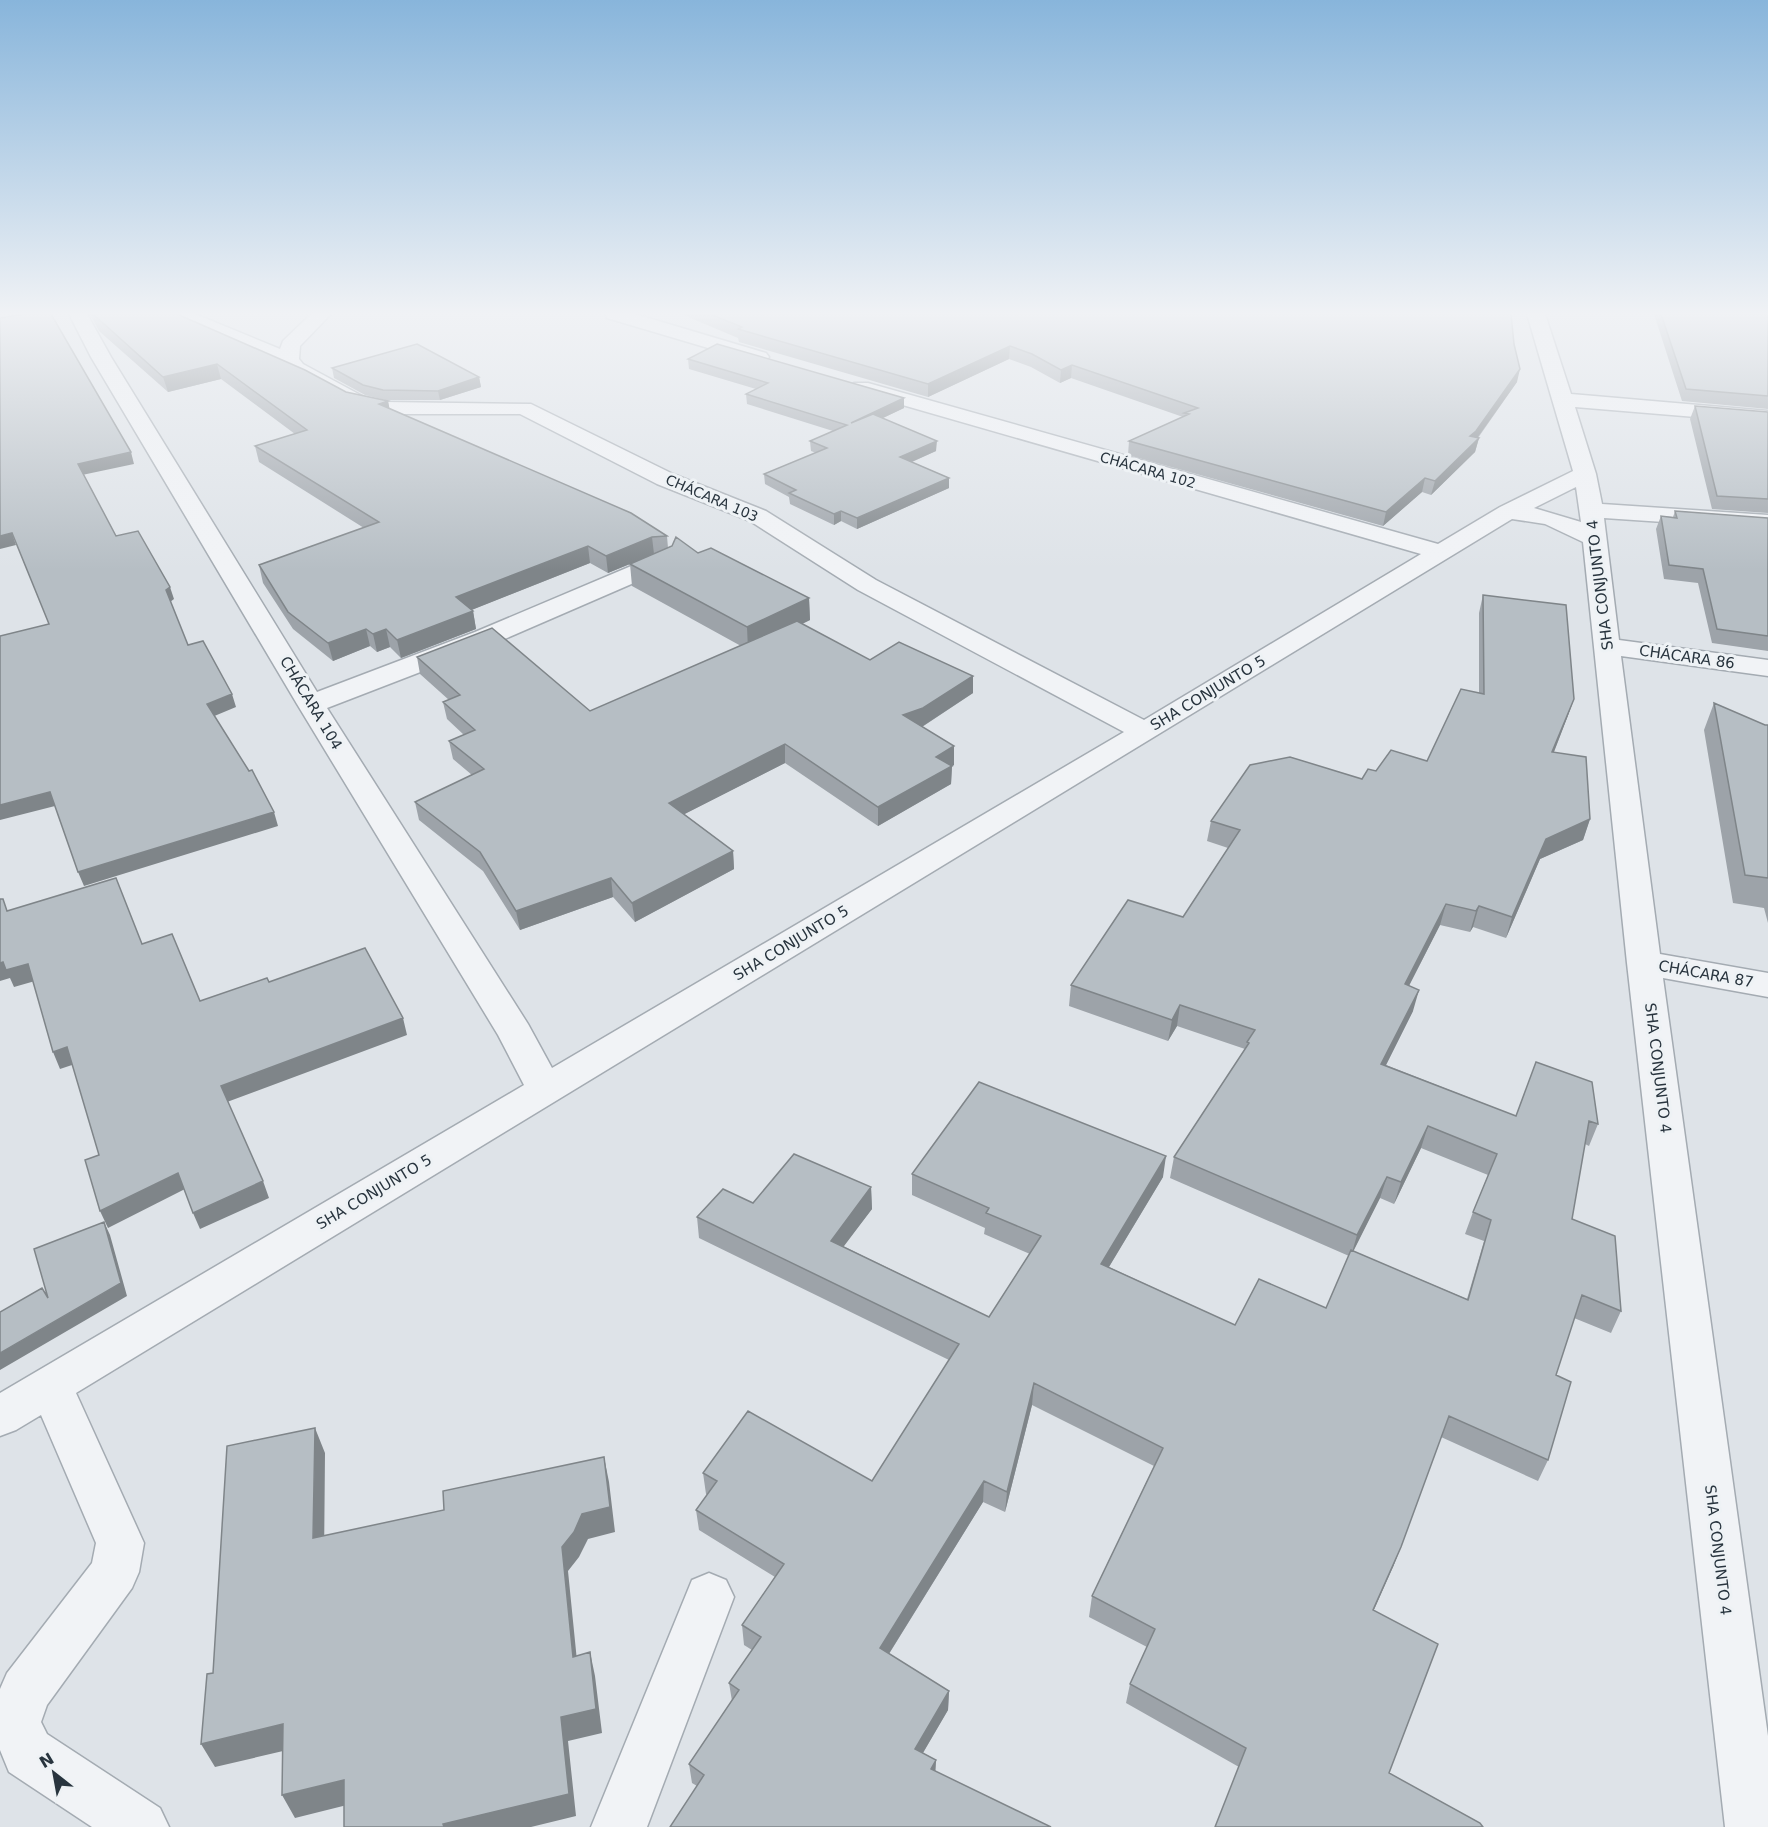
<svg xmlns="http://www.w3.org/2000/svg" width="1768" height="1827" viewBox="0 0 1768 1827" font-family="'DejaVu Sans',sans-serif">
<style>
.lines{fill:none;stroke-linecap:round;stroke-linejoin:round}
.minor-casing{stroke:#a4abb2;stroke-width:3}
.minor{fill:#f1f3f6;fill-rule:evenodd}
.wall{fill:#9da3a9;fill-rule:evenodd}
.shaded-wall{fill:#7f8589}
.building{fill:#b6bec4;stroke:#7f8589;stroke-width:1.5}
.labels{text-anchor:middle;stroke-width:6;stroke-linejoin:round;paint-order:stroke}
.far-street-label{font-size:14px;fill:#28343e;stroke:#eef2f5}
.street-label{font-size:15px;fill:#28343e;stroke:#eef2f5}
</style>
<rect width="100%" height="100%" fill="#dee3e8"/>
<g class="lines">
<g class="minor-casing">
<path id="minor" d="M69,314h18l24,43 206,335 158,-60 180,-76 9,-2 9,2 3,5 -3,5 -180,78 -166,64 201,316 24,44 572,-336 -266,-142 -108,-69 -93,-37 -137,-70h-135l-35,-8 -61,-34 -7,-8 -111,-46 -2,-4h26l85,35 3,-8 28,-27h20l-31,32 -1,13 4,5 61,33 21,5 146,2 142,70 93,37 110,69 268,140 277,-166 -567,-163 -3,-4 3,-4h14l570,161 62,-37 73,-36 -46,-157h18l26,80 197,17v12l-193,-16 21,67 6,30 166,11v14l-164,-11 15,122 149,20v16l-147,-20 39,298 108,19v24l-105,-19 105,758v91h-43l-98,-864 -44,-421 -38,-18 -33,-5 -1436,874 68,150 -5,29 -7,16 -85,117 -6,17 6,12 113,74 9,19h-77l-83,-55 -9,-22v-61l7,-16 85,-110 4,-20 -55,-128 -25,15 -16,6v-43l524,-308 -26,-50 -201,-331 -206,-347zM1576,487l5,35 -47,-14z
M605,314h30l131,39 3,4 -3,4h-14l-145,-43z
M709,1573l17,7 8,17 -87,230h-56l101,-247z"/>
</g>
<use href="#minor" class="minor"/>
</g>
<path class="wall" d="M90,314h87l169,78 42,9 1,7 278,128 1,12 30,5 111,45 1,22 -8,4 68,36 103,16v17l-51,34 32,38 -2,1 -1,18 -73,42 -93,-63 -101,51 49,37 1,18 -99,53 -22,-25 -93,33 -37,-59 -64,-51 -4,-18 57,-27 -19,-16 -4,-18 15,-6 -17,-16 -4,-17 6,-2 -29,-26 -3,-17 173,54 151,-65 -109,-60 -2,-22 -22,9 -18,-10 -119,47 2,1 3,18 -75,29 -11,-11 -13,5 -7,-6 -37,15 -40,-32 -30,-46 -4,-18 105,-37 -105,-66 -4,-16 40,-12 -74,-55 -53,13 -69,-61z
M681,314h830l6,68 -39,56h1l-4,14 -44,43 -9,-3 -39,34 -255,-71 1,-14 54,-24 -112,-39 -11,5 -29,-16 -22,-8 -81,38 -189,-55 -1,-4z
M1654,314h114v95l-86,-8z
M688,359l216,39v10l-21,10 53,33 -24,11 37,16v10l-92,41 -16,-8 -7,4 -44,-21 -1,-7 -24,-13 -1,-10 52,-21 -5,-2 -1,-10 23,-10 -86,-27 -1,-10 10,-5 -67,-20z
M332,368l147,9 2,10 -41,13h-55l-20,-5 -31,-17z
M1695,406l73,6v101l-56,-4 -22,-90z
M1675,511l93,7v133l-56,-8 -14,-60 -34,-4 -8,-50 5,-13 12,1z
M1483,595l91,104 -7,19 -13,34 36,67 -7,21 -43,19 -34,79 -33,-11 -3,5 -30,-7 -31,61 4,25 -27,54 130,51 20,-54 62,62 -9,22 -4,-2 -13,75 49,92 -10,22 -37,-15 -18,57 -8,85 -10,21 -97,-44 -48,130 -154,200 -113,-64 4,-19 17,-37 -58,-30 3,-21 62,-130 -122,-61 -27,107 -22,-10 -94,152 60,37 -1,19 -25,43 13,7 -1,11 -238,15 -5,-3 -3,-19 43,-63 -3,-18 23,-33 -8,-5 -2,-20 33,-48 -76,-47 -3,-20 11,-15 -1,-1 -3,-21 169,8 77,-121 -250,-122 -2,-21 56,-14 118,-16 1,22 -29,37 146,71 41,-63 -46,-20 1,-6 -73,-33v-21l251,3 -54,90 126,58 91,-17 23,-52 -179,-78 4,-21 71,-108 -68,-23 -9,15 -99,-35 2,-21 112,-68 45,-69 -21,-7 4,-20 151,-42 14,-8 51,-10 52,-68v-80zM1421,1148l67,27 -15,37 -8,22 19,7 -17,58 -114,-48 27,-53 14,6z
M1714,703l51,22h3v198l-4,-15 -31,-5 -29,-173z"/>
<path class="shaded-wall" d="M1010,346l-1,13 -81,38v-13z
M217,364l4,15 -53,13 -5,-15z
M1072,365l-1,13 -11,5 1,-13z
M1520,369l-3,13 -42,59 4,-3 -4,14 -44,43 4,-14z
M479,377l2,10 -41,13 -2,-9z
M904,398v10l-53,25v-10z
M388,401l3,15 -12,-12z
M937,441l-1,10 -36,16v-10z
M131,452l3,12 -52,11 -4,-11z
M949,478v10l-92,41v-11z
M1425,478l-3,14 -39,34 3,-14z
M841,511v10l-7,4v-11z
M12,533l4,12 -16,4v-13z
M652,537l2,17 -46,19 -2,-17z
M588,546l2,17 -131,52 -3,-18z
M170,587l4,12 -4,3 -4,-12z
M809,598l1,22 -62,30 -1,-23z
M473,611l3,18 -75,29 -4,-18z
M366,629l4,17 -37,15 -5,-18z
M386,629l4,18 -13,5 -4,-18z
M973,676v17l-50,33 -21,7 1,-18z
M232,694l4,13 -24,10 -5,-13z
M1574,699l-7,19 -21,54 6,-20z
M785,744v19l-114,58 -2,-18z
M954,746v19l-19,10 1,-18z
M952,766l-1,18 -73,42v-19z
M50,792l5,14 -55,14v-15z
M274,812l4,14 -194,60 -6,-14z
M1590,819l-7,21 -43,19 -34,79 6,-21 34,-78z
M733,851l1,18 -99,53 -3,-19z
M611,878l2,19 -93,33 -4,-19z
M1446,904l-6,21 -41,80 6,-21z
M1479,906l-6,21 -3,5 6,-21z
M3,962l25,2 7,17 -21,6 -4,-9 -10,3v-18z
M1419,990l-6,21 -37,74 5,-21z
M1180,1005l-3,21 -9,15 4,-21z
M403,1018l4,17 -180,67 -6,-16z
M67,1047l8,17 -15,5 -7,-17z
M1428,1126l-7,22 -27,56 7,-22z
M1166,1156l-3,21 -65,108 3,-21z
M178,1173l7,16 -77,39 -8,-17z
M1387,1177l-7,21 -29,58 6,-21z
M263,1181l6,17 -69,31 -7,-16z
M871,1187l1,22 -40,53 -1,-21z
M104,1222l6,13 17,61 -127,74v-17l121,-70z
M1034,1383l-2,22 -27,107 2,-20z
M315,1428l10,25 -1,109 -11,-24z
M604,1457l5,25 6,50 -27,7 -9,18 -11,14 11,110 -6,-24 -11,-110z
M984,1481l-1,21 -103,166v-20z
M1401,1547l-8,20 -28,63 8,-20z
M590,1652l5,24 7,57 -34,8 8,75 -45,11h-87l-1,-3 118,-107z
M949,1691l-1,19 -34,58 1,-19z
M283,1724l13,24 -81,19 -14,-23z
M936,1760l-1,19 -4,-10z
M344,1780l11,23 -60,15 -13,-23z"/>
<path class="building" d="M25,314h26l80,138 -53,12 38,72 22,-5 32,56 -4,3 22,55 15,-4 29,53 -25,10 42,67 3,-1 22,42 -196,60 -28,-80 -50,13v-169l49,-12 -37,-91 -12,3v-218z
M93,314h84l128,56 41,22 42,9 -9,3 252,109 36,23 -15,1 -46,19 -18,-10 -132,51 17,14 -76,29 -11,-11 -13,5 -7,-5 -38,14 -40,-31 -29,-47 120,-43 -124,-76 52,-16 -90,-66 -54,13z
M710,314h801l3,30 6,25 -44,62 -6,5 9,2 -44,43 -10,-3 -39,34 -257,-71 60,-27 -5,-1 14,-5 -126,-43 -11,5 -29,-16 -22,-8 -82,38 -190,-55 4,-2z
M1661,314h107v82l-82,-7z
M417,344l62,33 -41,14 -55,-1 -20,-5 -31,-17z
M717,344l187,54 -53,25 22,-9 64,27 -37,16 49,21 -92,40 -16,-7 -7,3 -45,-21 7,-3 -32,-16 63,-26 -17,-7 37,-16 -101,-31 22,-11 -80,-24z
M1695,406l73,6v87l-51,-3z
M1675,511l93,7v118l-51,-7 -14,-60 -34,-4 -8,-49 16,2z
M676,537l22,16 13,-5 98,50 -62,29 -117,-63 42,-18z
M1483,595l83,10 8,94 -22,53 34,5 4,62 -44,20 -34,78 -33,-11 -3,5 -30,-7 -41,80 14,6 -38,74 135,52 20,-54 56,20 6,42 -9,-3 -17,98 43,17 6,75 -39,-16 -26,80 15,7 -23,78 -99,-44 -48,131 -28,63 65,34 -49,129 91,50 3,4h-268l31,-79 -116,-64 25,-55 -63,-33 71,-148 -129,-65 -27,109 -23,-11 -104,167 69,43 -34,58 21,11 -5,9 120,58h-381l34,-52 -15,-11 50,-74 -10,-7 32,-46 -19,-12 42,-61 -88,-54 21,-29 -14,-8 45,-62 124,70 87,-137 -262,-127 26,-28 30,14 41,-49 77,33 -40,54 158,76 52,-81 -55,-23 3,-5 -77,-34 67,-92 187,74 -65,108 134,61 24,-46 67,29 25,-58 117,50 23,-80 -18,-8 24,-58 -69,-28 -27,56 -14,-5 -30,58 -183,-78 75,-114 -2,-1 8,-12 -75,-25 -8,15 -101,-35 57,-85 55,17 57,-87 -29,-9 39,-56 40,-8 72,22 6,-10 8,2 15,-21 36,11 34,-72 23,5z
M797,621l73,39 29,-18 74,34 -50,32 -20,7 51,31 -18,11 16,9 -74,41 -93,-63 -116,59 64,48 -101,52 -21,-25 -95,33 -36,-59 -65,-50 69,-33 -35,-28 26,-11 -32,-28 17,-7 -43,-38 75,-29 98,83z
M1714,703l51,22h3v153l-23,-3z
M116,878l26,66 30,-10 28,67 67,-23 2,4 96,-34 38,70 -182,68 42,95 -70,32 -15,-40 -78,38 -15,-51 14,-5 -32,-108 -14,5 -25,-88 -22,6 -3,-8 -3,1v-64h3l4,12z
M104,1222l17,61 -121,70v-41l42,-24 6,10 -14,-49z
M315,1428l-2,110 131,-28 -1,-19 161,-34 6,50 -28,7 -8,18 -12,15 11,110 17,-5 6,57 -35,8 8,77 -126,30 1,3h-100v-47l-62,15 1,-71 -82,20 6,-70 6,-1 14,-227z"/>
<linearGradient id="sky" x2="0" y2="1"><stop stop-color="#88b5db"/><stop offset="0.55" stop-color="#f0f2f5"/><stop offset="1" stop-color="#f0f2f5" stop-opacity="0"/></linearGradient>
<rect width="1768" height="570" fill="url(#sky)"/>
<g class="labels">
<g class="far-street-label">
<text transform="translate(1148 470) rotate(16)" y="5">CHÁCARA 102</text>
<text transform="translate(712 498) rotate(23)" y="5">CHÁCARA 103</text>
</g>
<g class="street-label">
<text transform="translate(1600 585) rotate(-97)" y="5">SHA CONJUNTO 4</text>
<text transform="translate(1687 657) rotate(8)" y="5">CHÁCARA 86</text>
<text transform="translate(1208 693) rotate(-31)" y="5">SHA CONJUNTO 5</text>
<text transform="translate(311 703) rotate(59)" y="5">CHÁCARA 104</text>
<text transform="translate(791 943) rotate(-31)" y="5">SHA CONJUNTO 5</text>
<text transform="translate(1706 974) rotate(10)" y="5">CHÁCARA 87</text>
<text transform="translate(1658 1068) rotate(83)" y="5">SHA CONJUNTO 4</text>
<text transform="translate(374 1192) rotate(-31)" y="5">SHA CONJUNTO 5</text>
<text transform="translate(1718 1550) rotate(83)" y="5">SHA CONJUNTO 4</text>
</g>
</g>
<g transform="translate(54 1773) rotate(329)" stroke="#eef2f5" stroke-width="4.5" paint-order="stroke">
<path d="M0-4.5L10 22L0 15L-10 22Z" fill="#28343e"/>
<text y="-9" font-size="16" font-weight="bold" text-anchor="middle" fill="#28343e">N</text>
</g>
</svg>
